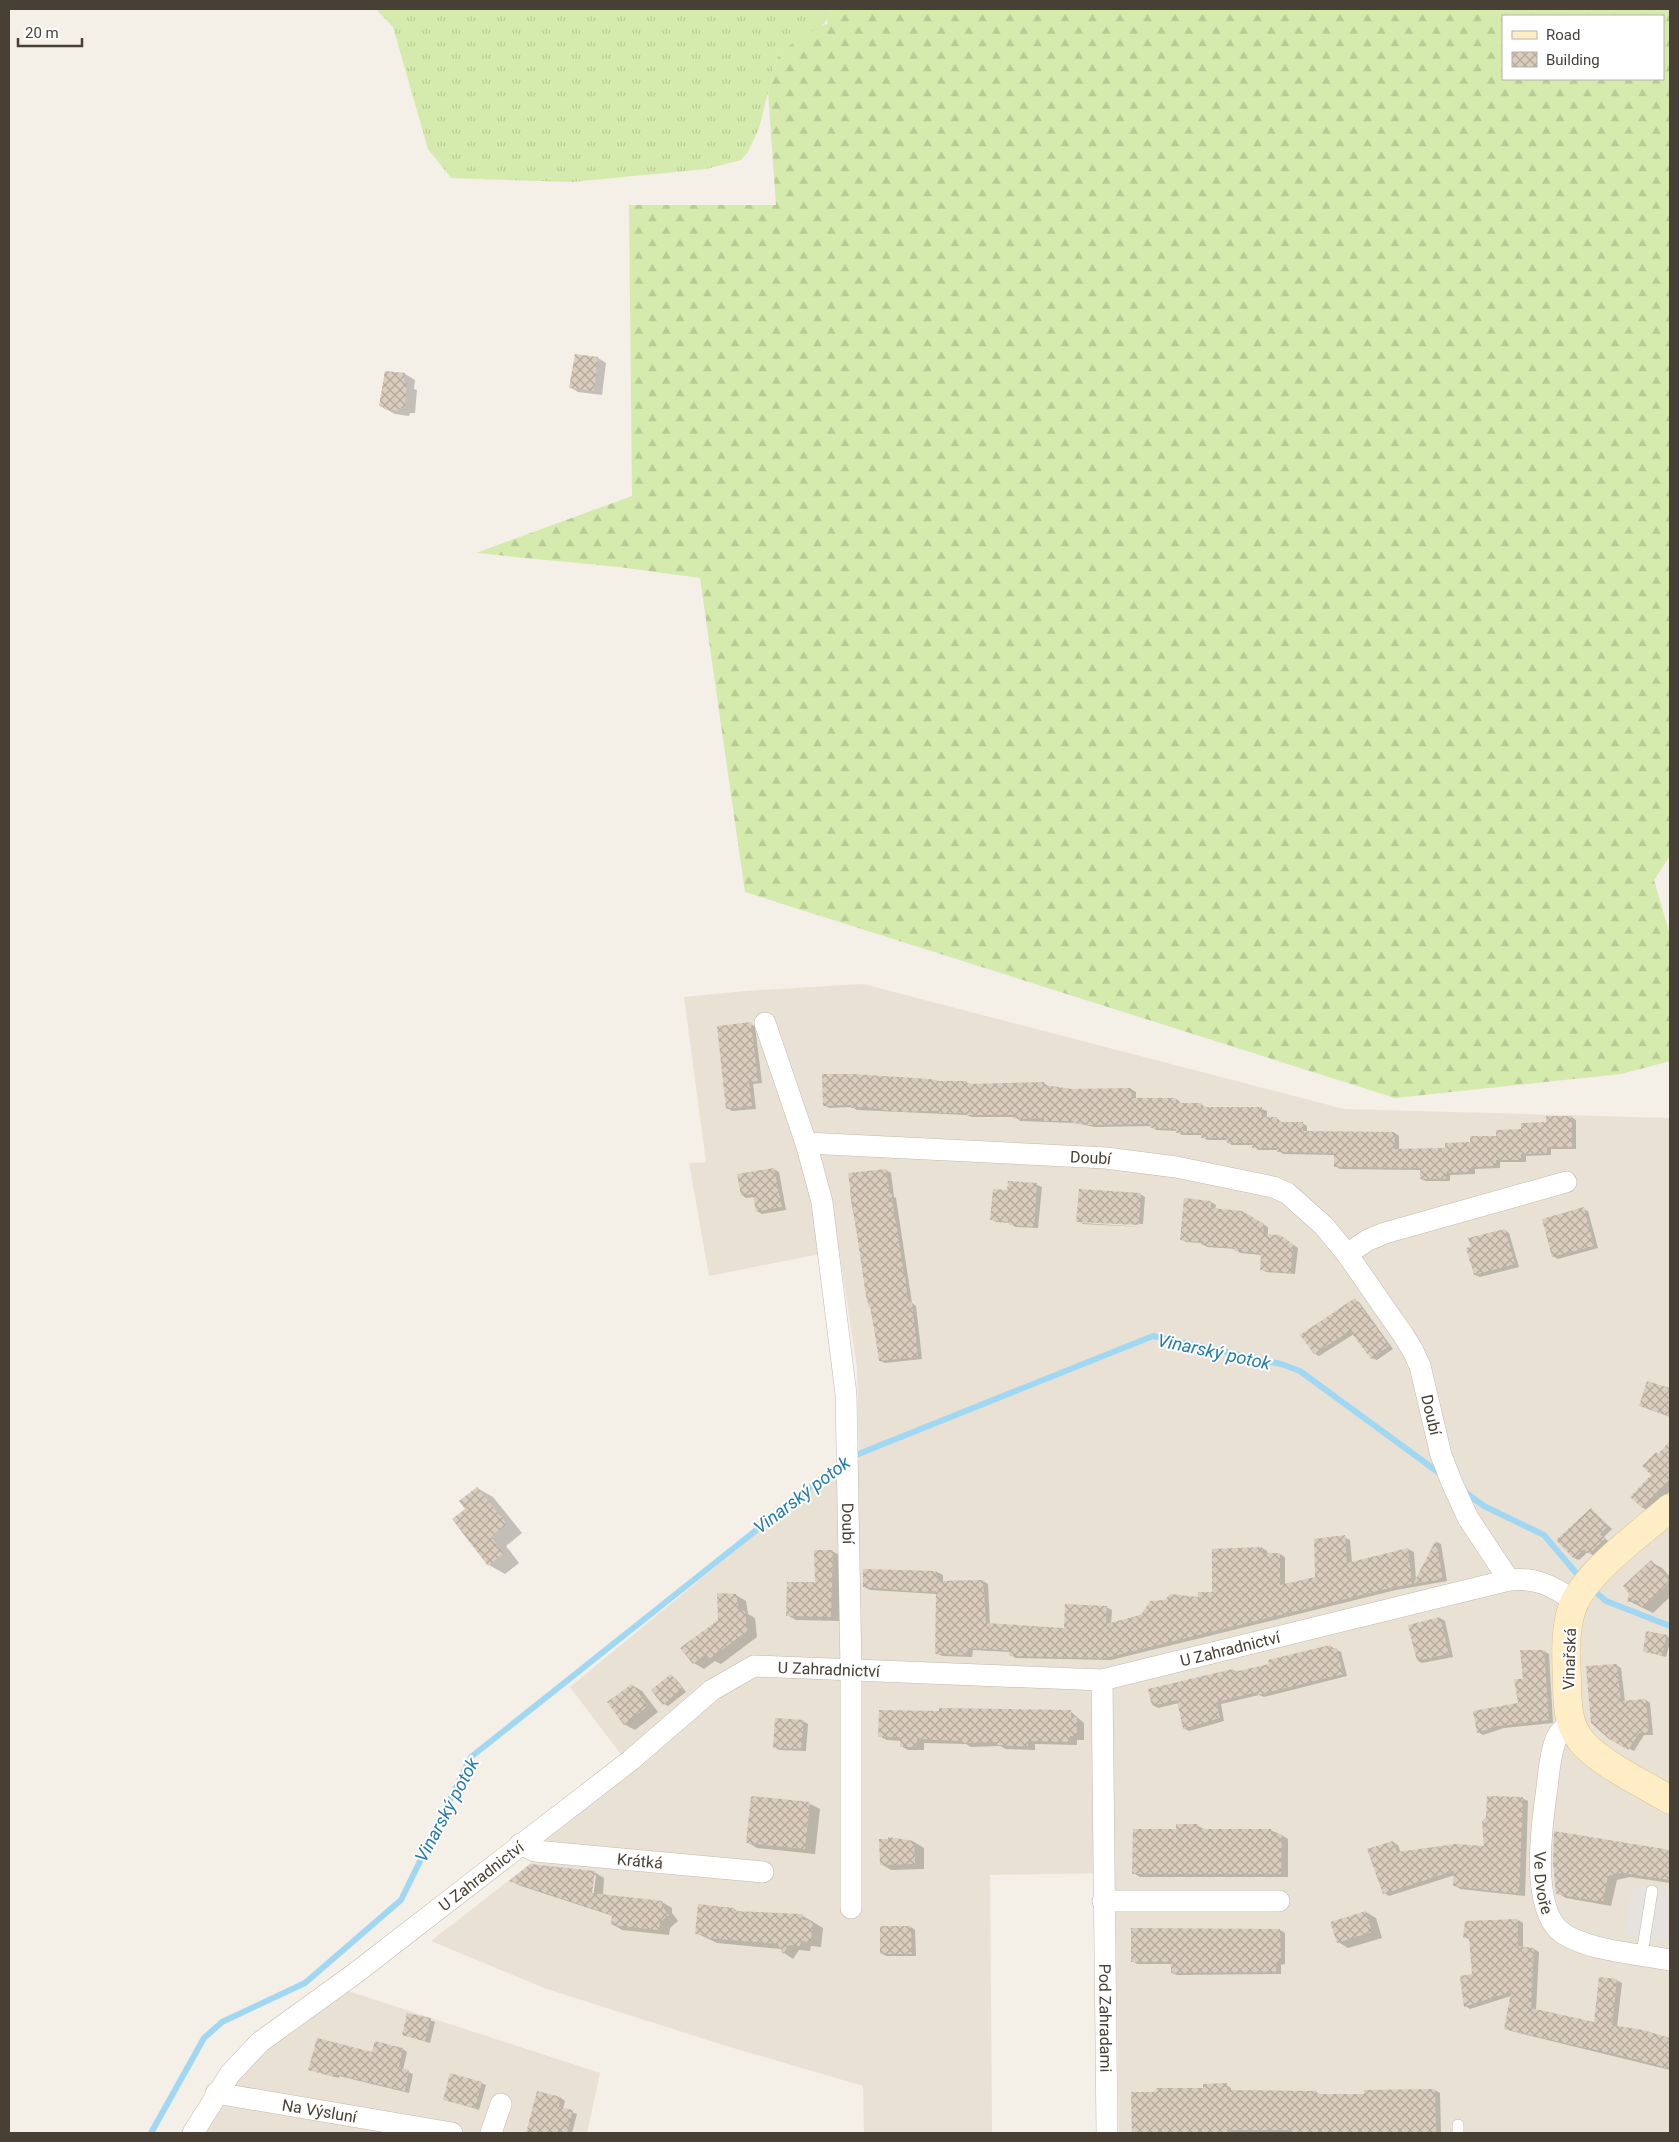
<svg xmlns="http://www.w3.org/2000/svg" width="1679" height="2142" font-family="Roboto,sans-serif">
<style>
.residential{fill:#e9e1d4}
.grass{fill:url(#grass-tufts)}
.forest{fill:url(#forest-firs);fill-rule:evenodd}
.parking{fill:#e5e2df}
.shadow{fill:#0003;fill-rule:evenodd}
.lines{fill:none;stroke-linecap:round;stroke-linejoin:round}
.stream{stroke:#a0d8f4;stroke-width:6}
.building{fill:url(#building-cross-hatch)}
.lane-casing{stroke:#c3b9ac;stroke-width:12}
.street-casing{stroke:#c3b9ac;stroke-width:22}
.secondary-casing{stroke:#d7c094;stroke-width:29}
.lane{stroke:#fff;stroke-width:11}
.street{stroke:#fff;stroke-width:21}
.secondary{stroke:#ffedc6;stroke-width:28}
.labels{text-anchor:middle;stroke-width:4;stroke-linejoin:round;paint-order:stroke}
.street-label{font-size:16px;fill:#483f35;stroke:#fff}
.water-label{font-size:18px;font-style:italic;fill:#267ca9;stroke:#fff}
</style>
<defs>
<pattern id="grass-tufts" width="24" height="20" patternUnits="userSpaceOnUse" patternTransform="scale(1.25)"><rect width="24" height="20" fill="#d4ebad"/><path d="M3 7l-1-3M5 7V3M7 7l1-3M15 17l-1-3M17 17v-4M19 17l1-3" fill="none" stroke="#b8cb95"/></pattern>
<pattern id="forest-firs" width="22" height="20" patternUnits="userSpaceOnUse" patternTransform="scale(1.25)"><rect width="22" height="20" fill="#d4ebad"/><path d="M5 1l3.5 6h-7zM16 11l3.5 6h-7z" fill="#b8cb95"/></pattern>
<pattern id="building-cross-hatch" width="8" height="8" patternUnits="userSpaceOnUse" patternTransform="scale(1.25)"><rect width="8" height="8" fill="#dacdbe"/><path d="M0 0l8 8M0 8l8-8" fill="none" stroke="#b3a89b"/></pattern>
</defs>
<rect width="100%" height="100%" fill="#f4efe7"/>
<g class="residential">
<polygon points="863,984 1344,1109 1670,1118 1670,2133 1119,2133 1115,1873 990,1875 992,2133 864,2133 863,2086 720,2044 544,1988 431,1941 530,1864 540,1843 632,1769 570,1687 829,1473 859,1460 857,1367 839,1250 709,1276 689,1163 706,1162 684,997 745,991"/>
<polygon points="348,1991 600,2073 587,2133 196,2133 216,2093 290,2021"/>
</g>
<polygon class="grass" points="376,9 831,9 826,21 819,28 782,50 776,61 759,128 748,152 741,160 706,169 572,182 451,178 428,149 393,27"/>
<path class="forest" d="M831,9H1670V856L1654,880L1670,935V1061L1621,1074L1395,1098L745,892L700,578L619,567L476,553L632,496L629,205H776L768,92L776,61L782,50L822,25L828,24L827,19ZM1503,16H1663V79H1503Z"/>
<polygon class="parking" points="1633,1885 1670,1891 1670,1914 1666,1942 1624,1934"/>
<g class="shadow">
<polygon points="576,355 598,358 606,363 602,395 578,392 570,387"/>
<polygon points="405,374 415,380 414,389 417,390 415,413 410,413 409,416 395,414 380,406"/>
<polygon points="750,1024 755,1026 762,1083 753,1084 756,1109 732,1111 727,1108"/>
<polygon points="940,1082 966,1082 971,1085 1044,1083 1048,1086 1072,1090 1131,1089 1136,1092 1136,1099 1176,1099 1180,1102 1180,1104 1201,1104 1206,1108 1262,1109 1267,1111 1267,1118 1277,1118 1282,1123 1302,1123 1307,1126 1307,1132 1395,1133 1399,1136 1399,1150 1446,1150 1571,1117 1576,1120 1576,1149 1551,1149 1551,1155 1526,1156 1526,1162 1500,1162 1500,1168 1475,1169 1475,1174 1450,1175 1450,1181 1426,1181 1421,1179 1421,1170 1340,1169 1335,1166 1335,1155 1283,1154 1278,1150 1258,1150 1253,1145 1232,1145 1228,1142 1228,1140 1207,1140 1202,1135 1182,1135 1177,1131 1156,1130 1152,1126 1095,1127 1075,1123 1020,1121 1016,1117 971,1117 967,1115 857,1110 852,1107 829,1108 824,1105"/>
<polygon points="774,1169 779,1172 786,1210 762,1214 757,1211 755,1197 746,1198 742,1195"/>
<polygon points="886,1170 891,1173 894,1197 896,1198 912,1303 916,1306 922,1359 885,1363 880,1361 851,1200 849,1174"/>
<polygon points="1009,1182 1037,1185 1042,1187 1038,1228 1015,1227 1011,1223 996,1222 991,1219 1008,1191"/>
<polygon points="1140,1194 1145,1197 1143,1224 1081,1221 1081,1223 1078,1221"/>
<polygon points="1185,1200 1211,1202 1216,1205 1215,1210 1242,1212 1268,1227 1268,1235 1285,1239 1298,1248 1295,1274 1266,1272 1261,1269 1262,1255 1240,1253 1236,1249 1207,1247 1202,1243 1186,1242 1181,1239"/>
<polygon points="1583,1209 1588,1211 1598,1248 1558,1259 1553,1256"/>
<polygon points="1082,1223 1143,1227 1082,1224"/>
<polygon points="1505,1230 1509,1233 1519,1267 1480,1277 1475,1275"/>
<polygon points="1355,1300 1359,1302 1393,1349 1377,1360 1372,1358 1354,1334 1319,1356 1315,1354"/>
<polygon points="1648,1382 1670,1389 1670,1417 1640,1406"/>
<polygon points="1670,1443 1670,1491 1650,1512 1642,1507 1659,1455"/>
<polygon points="477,1488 493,1497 522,1533 506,1546 519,1563 505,1574 489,1565 467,1509"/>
<polygon points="1591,1509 1612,1529 1604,1537 1609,1542 1594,1556 1588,1552 1579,1560 1574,1558"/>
<polygon points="1344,1537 1350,1540 1352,1563 1408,1549 1414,1552 1416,1580 1437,1542 1441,1544 1447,1581 1396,1590 1111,1660 1015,1658 1009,1652 973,1650 972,1657 942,1656 936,1653 937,1594 870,1590 865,1587 864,1570 937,1572 943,1575 943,1582 983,1581 988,1584 990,1625 1065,1629 1106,1607 1112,1610 1111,1624 1213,1593 1262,1548 1267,1551 1268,1554 1280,1554 1285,1557 1285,1585 1317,1577"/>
<polygon points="832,1551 841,1556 840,1621 796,1620 787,1615 816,1584"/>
<polygon points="1651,1562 1662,1568 1670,1577 1670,1597 1653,1613 1629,1601"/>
<polygon points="736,1595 746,1601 748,1614 755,1618 757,1637 721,1664 715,1661 704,1669 694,1663"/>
<polygon points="1440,1618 1445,1621 1453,1657 1422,1663 1418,1661"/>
<polygon points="1667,1636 1670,1638 1670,1642 1666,1657 1644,1651"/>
<polygon points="1330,1646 1341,1652 1347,1676 1264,1697 1259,1695 1221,1704 1224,1721 1189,1731 1184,1728 1179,1703 1158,1708 1153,1705 1233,1670 1237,1672 1270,1665"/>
<polygon points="1544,1651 1549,1654 1553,1723 1504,1728 1483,1735 1478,1732 1519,1704 1524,1680"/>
<polygon points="1616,1665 1621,1668 1625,1702 1646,1700 1650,1703 1653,1735 1644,1735 1634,1751 1610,1738"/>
<polygon points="671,1676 676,1679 686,1692 668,1706 664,1704"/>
<polygon points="632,1685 642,1691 658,1712 635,1730 624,1724"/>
<polygon points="1070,1711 1084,1723 1084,1740 1077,1740 1077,1745 1035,1744 1035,1750 1006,1749 1000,1746 971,1747 966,1744 924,1743 924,1750 908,1750 901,1746 901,1741 887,1740 879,1736"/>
<polygon points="803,1721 808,1724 806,1751 779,1750 774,1747"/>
<polygon points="1522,1798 1528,1801 1525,1896 1460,1889 1455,1885 1455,1875 1389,1896 1384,1893 1393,1842 1398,1845 1401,1853 1485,1847"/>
<polygon points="810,1804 820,1809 815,1854 757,1848 747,1842"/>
<polygon points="1198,1826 1204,1829 1270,1830 1282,1835 1288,1839 1288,1877 1140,1877 1133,1873 1177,1830"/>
<polygon points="1556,1832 1670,1852 1670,1883 1630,1877 1617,1880 1611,1906 1566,1898 1557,1893"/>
<polygon points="914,1842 924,1848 924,1869 891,1870 881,1864"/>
<path d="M594,1872L604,1878L603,1895L662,1902L672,1908V1913L678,1921L670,1928L669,1935L622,1930L612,1924L613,1916L521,1886L511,1881ZM593,1875H596L593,1899H590Z"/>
<polygon points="734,1909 740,1913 803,1916 823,1928 821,1947 811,1946 810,1951 799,1950 793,1959 784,1953 781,1949 717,1943 696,1933"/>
<polygon points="1366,1912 1376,1918 1382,1938 1348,1948 1338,1942"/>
<polygon points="1518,1920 1523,1923 1523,1948 1534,1949 1539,1952 1536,2011 1595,2024 1616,1980 1622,1983 1617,2027 1643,2031 1670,2040 1670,2070 1511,2031 1505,2028 1511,1996 1470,2009 1465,2006 1474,1975 1471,1940 1464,1937 1466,1922"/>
<polygon points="911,1927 915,1930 916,1956 886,1956 881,1953"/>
<polygon points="1280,1930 1285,1933 1285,1964 1281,1965 1281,1974 1177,1975 1172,1973 1172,1964 1137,1964 1133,1961"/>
<polygon points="430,2020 435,2022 430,2043 403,2035"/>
<polygon points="403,2049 407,2052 403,2070 413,2074 409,2093 339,2076 339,2078 310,2070 373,2054"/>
<polygon points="481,2083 486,2085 479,2110 444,2099"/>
<polygon points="1226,2085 1231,2088 1231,2091 1316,2092 1322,2096 1365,2095 1435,2090 1440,2093 1441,2133 1133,2133 1133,2093 1204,2089"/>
<polygon points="538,2092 561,2098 565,2101 563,2109 577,2114 572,2133 528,2133"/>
</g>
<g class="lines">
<g class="stream">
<polyline points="851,1457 1153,1336 1281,1364 1300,1371 1442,1475"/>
<polyline points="1462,1490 1484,1506 1544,1535 1582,1580"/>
<polyline points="1591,1588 1606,1601 1670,1626"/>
<polyline points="151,2133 204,2038 222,2022 305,1983 401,1900 471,1757 842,1462"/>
</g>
</g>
<g class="building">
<polygon points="575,354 598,357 594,391 569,388"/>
<polygon points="385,371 405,373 404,382 407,383 405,408 400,408 398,411 384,409 383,406 379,406"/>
<polygon points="751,1022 758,1081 749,1082 752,1106 726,1109 717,1026"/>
<polygon points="822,1074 853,1074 929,1079 937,1080 937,1081 967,1081 967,1084 1044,1082 1044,1085 1072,1089 1131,1088 1132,1098 1176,1098 1176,1103 1201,1103 1201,1107 1262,1107 1262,1117 1277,1117 1277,1122 1303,1122 1303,1131 1395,1132 1394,1149 1445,1148 1445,1143 1470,1142 1470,1136 1496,1136 1496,1130 1521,1129 1521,1123 1546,1122 1546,1116 1572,1116 1572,1147 1547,1147 1547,1153 1521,1154 1521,1160 1496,1160 1496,1166 1471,1167 1471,1172 1446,1173 1446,1179 1420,1179 1420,1168 1334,1167 1334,1153 1277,1152 1277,1148 1252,1148 1252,1143 1227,1143 1226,1138 1201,1138 1201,1133 1176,1133 1176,1129 1150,1128 1150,1124 1090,1125 1073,1123 1073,1121 1044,1121 1044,1118 1014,1119 1014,1115 965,1115 965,1113 937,1113 937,1111 897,1112 866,1107 851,1108 851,1105 823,1106"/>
<polygon points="774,1168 782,1207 756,1212 753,1194 741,1196 737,1174"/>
<polygon points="886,1169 890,1194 892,1194 895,1221 896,1221 904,1275 905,1274 908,1302 912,1302 918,1357 879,1361 871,1307 869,1307 866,1296 848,1173"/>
<polygon points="1008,1181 1037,1183 1034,1227 1009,1225 1009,1222 990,1220 993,1189 1007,1190"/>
<polygon points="1079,1189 1141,1193 1139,1225 1076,1222"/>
<polygon points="1184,1198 1211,1201 1211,1208 1242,1211 1264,1224 1263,1234 1280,1235 1293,1244 1291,1273 1260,1270 1261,1253 1234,1251 1235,1248 1201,1245 1201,1242 1180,1240"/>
<polygon points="1584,1207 1594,1246 1552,1257 1542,1219"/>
<polygon points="1505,1229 1515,1264 1474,1275 1466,1248 1471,1247 1468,1238"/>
<polygon points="1355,1298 1389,1346 1371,1359 1350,1331 1314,1354 1300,1335"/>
<polygon points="1647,1381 1670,1388 1670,1416 1639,1406"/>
<polygon points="1670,1441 1670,1480 1642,1508 1630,1497 1651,1475 1642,1466 1656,1452 1658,1454"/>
<polygon points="477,1487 507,1524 491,1537 504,1553 488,1566 452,1519 465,1509 459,1501"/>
<polygon points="1591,1508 1608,1526 1600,1534 1605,1539 1589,1554 1584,1549 1574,1559 1556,1540"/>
<polygon points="1345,1535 1347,1563 1408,1548 1412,1584 1390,1588 1105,1658 1009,1656 1009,1651 1002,1650 968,1648 967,1655 935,1654 936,1591 920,1592 863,1587 863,1569 937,1571 938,1581 983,1580 986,1623 1064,1628 1065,1604 1107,1606 1106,1624 1141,1615 1150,1601 1165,1600 1170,1594 1198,1597 1198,1592 1212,1592 1212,1549 1262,1547 1263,1553 1280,1553 1280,1585 1315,1577 1314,1539"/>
<polygon points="1436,1540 1443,1579 1413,1584"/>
<polygon points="814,1550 833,1550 831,1617 786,1616 787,1582 815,1582"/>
<polygon points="1651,1560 1670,1582 1643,1608 1636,1600 1627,1602 1629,1594 1623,1586"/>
<polygon points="717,1593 736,1594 739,1610 745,1611 747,1631 710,1659 706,1654 693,1664 680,1648 718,1620"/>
<polygon points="1440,1617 1449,1654 1417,1661 1408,1625"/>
<polygon points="1646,1631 1667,1635 1662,1655 1643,1652"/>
<polygon points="1330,1645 1331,1649 1337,1648 1343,1674 1258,1695 1257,1692 1217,1702 1220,1718 1183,1729 1177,1700 1152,1706 1148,1689 1233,1669 1234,1672 1269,1664 1268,1660"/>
<polygon points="1520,1650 1544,1650 1549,1720 1498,1726 1477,1733 1473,1711 1518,1703 1514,1679 1523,1679"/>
<polygon points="1617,1664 1621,1701 1646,1699 1649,1733 1639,1733 1628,1750 1609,1739 1591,1723 1586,1666"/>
<polygon points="671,1674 683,1689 663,1705 651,1690"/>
<polygon points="632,1684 648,1706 624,1725 607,1702"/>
<polygon points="939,1708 1071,1710 1071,1717 1077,1717 1077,1736 1070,1736 1070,1742 1028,1741 1028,1747 997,1745 997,1742 962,1743 962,1741 917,1739 917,1747 900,1747 900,1737 878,1737 879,1710 939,1711"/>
<polygon points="775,1718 804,1720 801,1749 773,1748"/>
<polygon points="751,1796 810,1802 805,1849 746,1843"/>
<polygon points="1487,1796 1523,1797 1519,1894 1453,1886 1454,1871 1383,1894 1367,1849 1393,1841 1397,1852 1456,1844 1484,1846 1482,1822 1486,1817"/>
<polygon points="1176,1824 1198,1824 1198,1829 1271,1829 1271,1834 1282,1834 1281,1874 1132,1874 1133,1829 1176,1829"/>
<polygon points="1554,1831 1670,1850 1670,1880 1621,1873 1608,1876 1603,1902 1556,1894 1553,1863"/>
<polygon points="888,1837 914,1841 915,1864 880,1865 879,1839 888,1839"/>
<polygon points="530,1864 595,1871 592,1893 662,1901 662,1906 669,1915 660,1922 659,1930 611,1925 612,1915 509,1881"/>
<polygon points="698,1904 734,1908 734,1911 803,1914 803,1920 813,1921 811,1942 801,1941 800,1946 789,1945 783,1954 778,1944 705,1938 706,1935 695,1934"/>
<polygon points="1366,1911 1372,1932 1337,1943 1330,1922"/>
<polygon points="1518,1919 1518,1946 1534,1948 1531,2008 1594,2022 1599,1977 1617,1979 1612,2025 1643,2030 1670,2038 1670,2069 1639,2060 1504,2029 1511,1992 1464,2007 1460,1976 1472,1974 1469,1937 1463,1938 1465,1921"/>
<polygon points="880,1926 911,1926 912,1954 880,1954"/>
<polygon points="1131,1928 1280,1929 1281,1962 1276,1962 1276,1972 1171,1973 1171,1962 1131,1962"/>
<polygon points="407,2013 431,2018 425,2041 402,2035"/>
<polygon points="317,2038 372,2052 375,2041 403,2048 399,2067 409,2070 405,2091 335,2074 334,2077 308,2070"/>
<polygon points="450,2073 482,2082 475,2108 443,2100"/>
<polygon points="1227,2083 1227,2090 1317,2091 1317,2094 1364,2094 1364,2090 1435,2089 1436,2132 1292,2133 1292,2130 1227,2130 1227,2133 1132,2133 1131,2092 1156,2092 1156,2088 1203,2088 1203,2084"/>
<polygon points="537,2091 561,2097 559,2107 573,2110 567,2133 526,2133"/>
</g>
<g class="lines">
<g class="lane-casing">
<g id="lane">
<polyline points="1642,1954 1652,1891"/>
<polyline points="1458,2125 1458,2133"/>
</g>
</g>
<g class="street-casing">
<g id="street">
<path id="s1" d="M765,1023L806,1143L822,1202L846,1394L851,1669V1908"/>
<path id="s2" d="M806,1143L1106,1158L1176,1167L1273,1187L1287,1193L1324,1226L1347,1254L1404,1336L1413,1351L1420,1366L1441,1455L1452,1483L1468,1518L1509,1580"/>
<polyline points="1347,1254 1368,1240 1385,1233 1566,1182"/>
<path id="s3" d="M1102,1680L1107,2133"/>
<path id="s4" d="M1571,1722C1565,1727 1559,1732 1556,1739C1550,1754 1549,1771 1547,1788C1542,1823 1530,1905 1560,1931C1582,1950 1641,1954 1670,1960"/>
<path id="s5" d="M520,1844L535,1851L763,1872"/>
<polyline points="1103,1901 1279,1901"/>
<path id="s6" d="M216,2093L452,2133"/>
<path id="s7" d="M193,2133L230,2074L260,2042L353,1975L631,1760L712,1690L754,1666L1102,1680L1509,1580C1537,1577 1552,1586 1575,1601"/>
<polyline points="491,2133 501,2104"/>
</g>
</g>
<g class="secondary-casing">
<path id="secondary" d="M1670,1508C1642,1532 1592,1568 1575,1601C1564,1624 1566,1655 1567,1680C1567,1701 1567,1724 1582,1742C1601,1764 1644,1784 1670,1800"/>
</g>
<use href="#lane" class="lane"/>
<use href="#street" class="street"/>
<use href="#secondary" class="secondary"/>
</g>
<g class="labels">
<g class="street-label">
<text dy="6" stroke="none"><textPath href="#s2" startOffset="285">Doubí</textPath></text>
<text dy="6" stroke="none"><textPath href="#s2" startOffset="755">Doubí</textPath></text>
<text dy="6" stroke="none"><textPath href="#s1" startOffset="511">Doubí</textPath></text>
<text dy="6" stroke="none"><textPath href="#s7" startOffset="1215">U Zahradnictví</textPath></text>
<text transform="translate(1569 1659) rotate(-88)" y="6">Vinařská</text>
<text dy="6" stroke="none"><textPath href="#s7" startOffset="810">U Zahradnictví</textPath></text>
<text dy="6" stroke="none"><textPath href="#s5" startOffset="122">Krátká</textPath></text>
<text dy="6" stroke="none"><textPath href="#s7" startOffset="390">U Zahradnictví</textPath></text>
<text dy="6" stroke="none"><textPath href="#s4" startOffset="168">Ve Dvoře</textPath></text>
<text dy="6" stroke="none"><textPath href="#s3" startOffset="338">Pod Zahradami</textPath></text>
<text dy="6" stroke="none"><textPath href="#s6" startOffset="105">Na Výsluní</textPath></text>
</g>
<g class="water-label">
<text transform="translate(1214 1352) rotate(12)" y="6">Vinarský potok</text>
<text transform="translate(802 1495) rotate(-37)" y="6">Vinarský potok</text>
<text transform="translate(447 1810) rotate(-62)" y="6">Vinarský potok</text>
</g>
</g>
<rect width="1679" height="2142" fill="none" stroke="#483f35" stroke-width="20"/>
<rect x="1502" y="15" width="162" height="65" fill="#ffffff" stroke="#b6b2ae"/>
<rect x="1512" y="31" width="25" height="8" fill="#ffedc6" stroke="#b6b2ae"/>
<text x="1546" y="40" font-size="15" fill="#483f35">Road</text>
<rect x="1512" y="52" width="25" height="15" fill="url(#building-cross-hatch)" stroke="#b6b2ae"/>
<text x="1546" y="65" font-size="15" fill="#483f35">Building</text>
<path d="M18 38v8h64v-8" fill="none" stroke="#483f35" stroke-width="2.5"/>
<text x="25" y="38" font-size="15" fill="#483f35" stroke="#ffffff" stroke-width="4" paint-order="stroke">20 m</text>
</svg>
